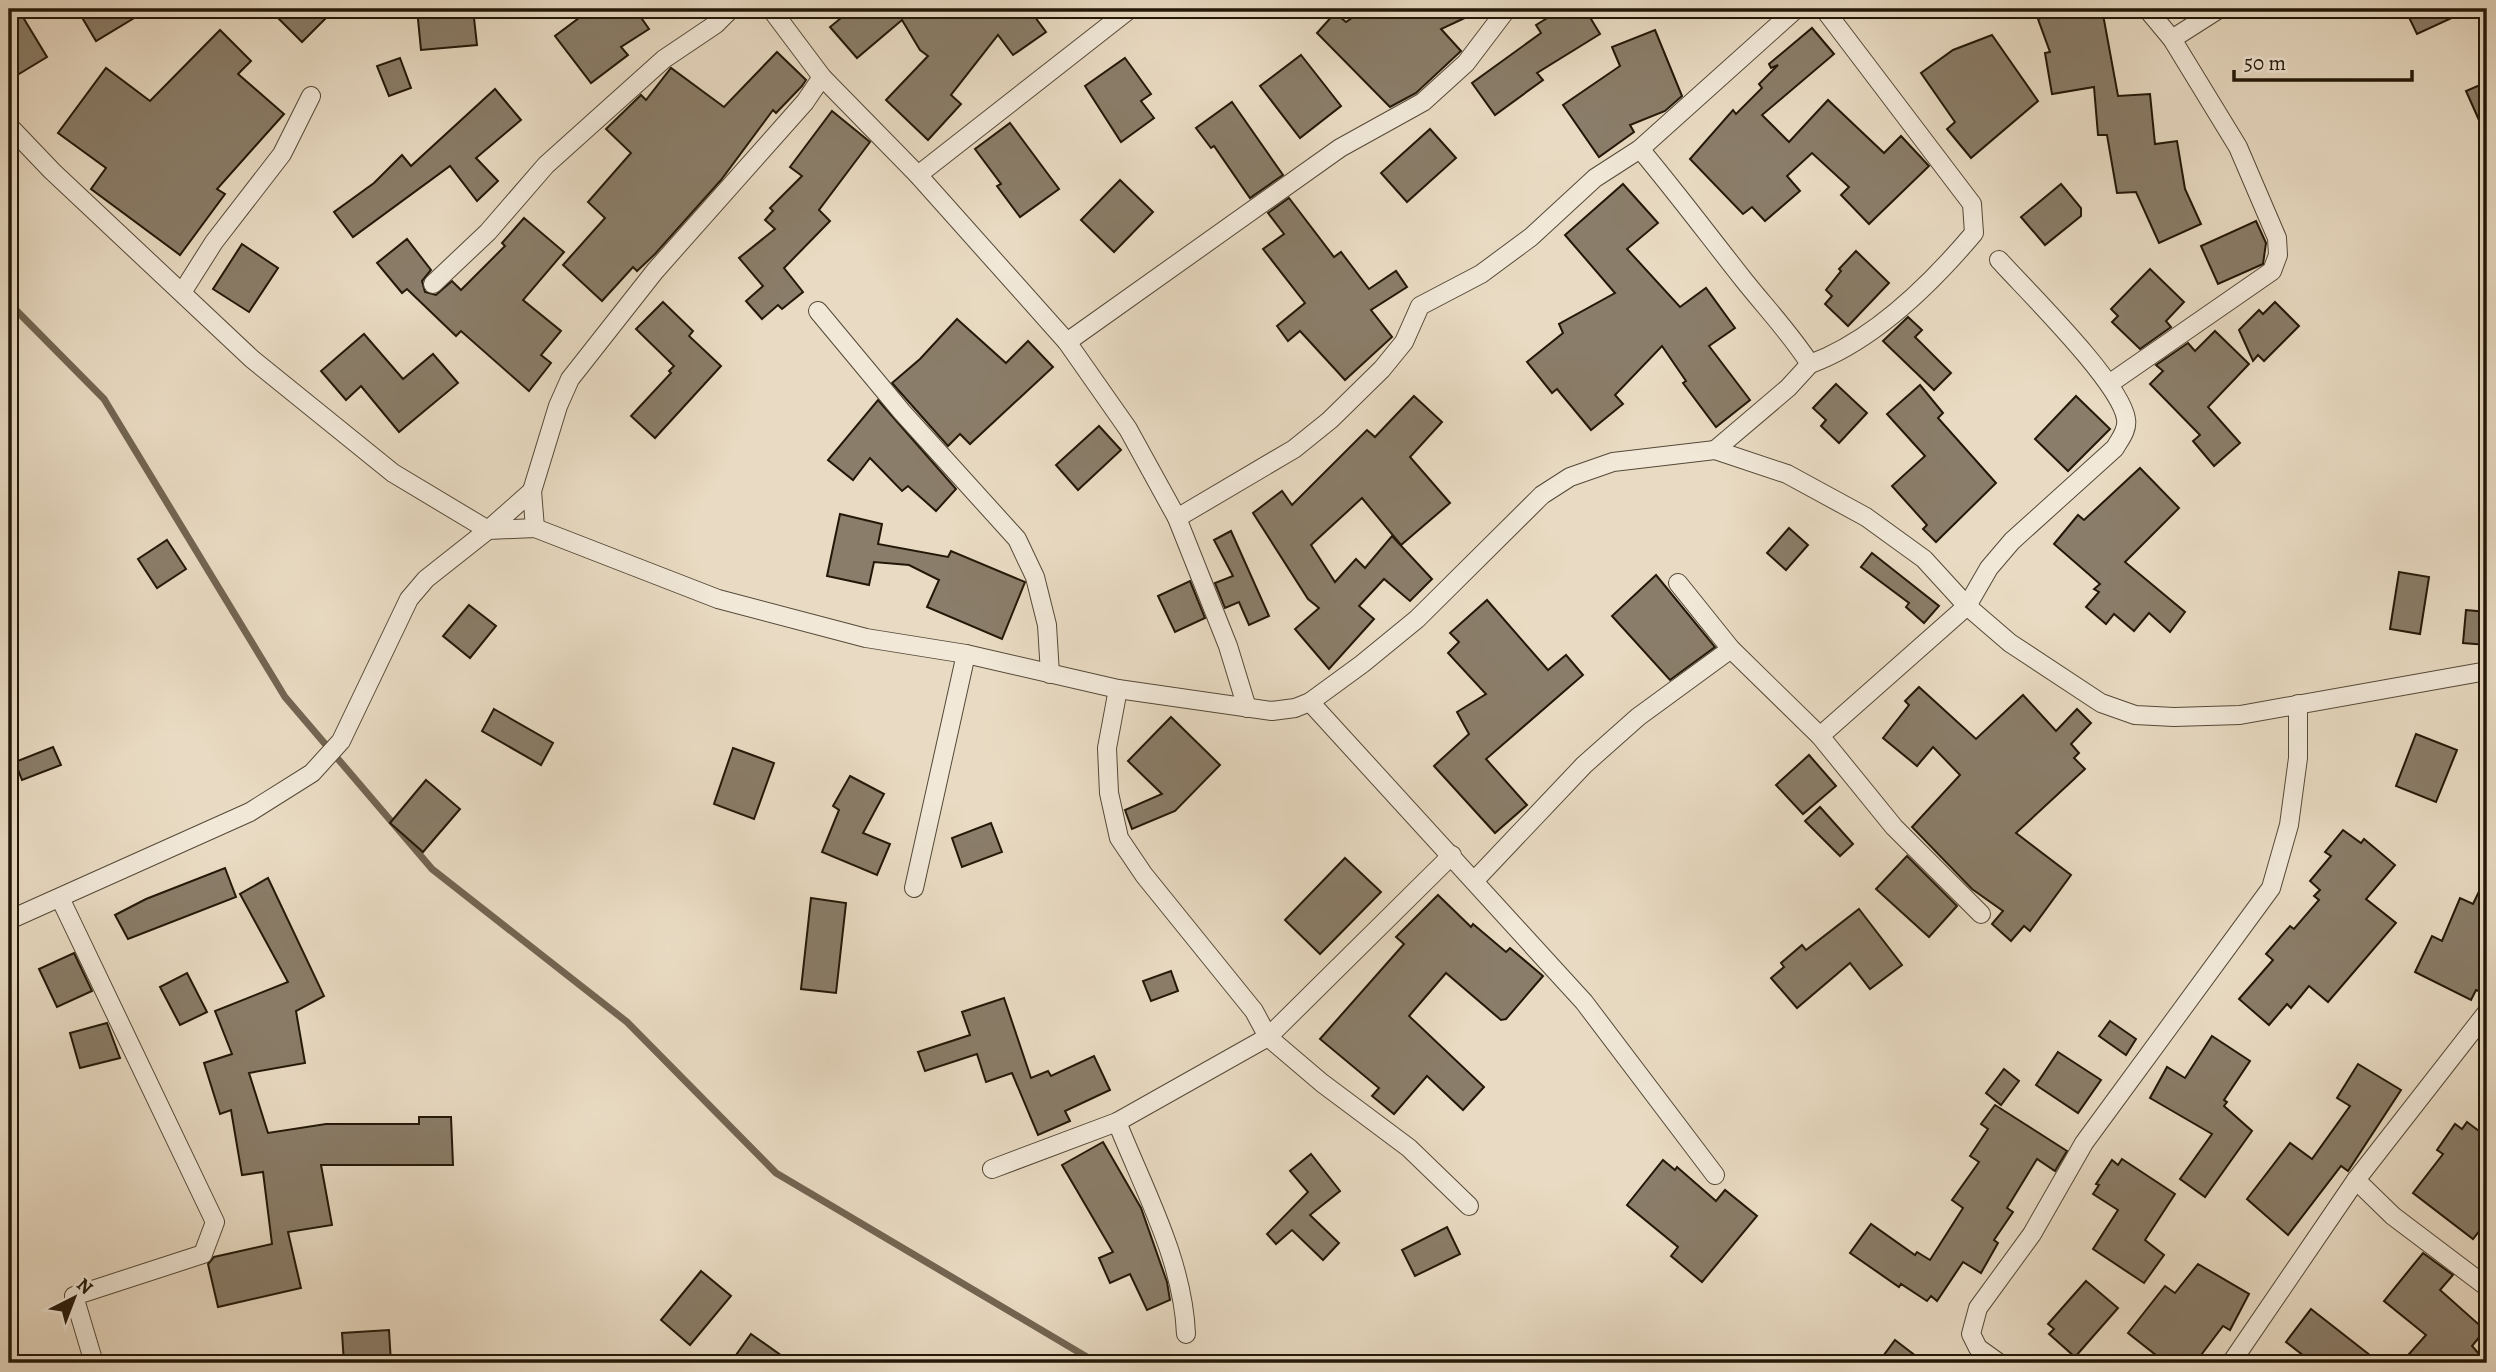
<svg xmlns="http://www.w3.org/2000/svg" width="2496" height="1372" font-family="Alegreya,serif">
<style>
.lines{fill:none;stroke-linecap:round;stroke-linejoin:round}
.stream{stroke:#726552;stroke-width:7}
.building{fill:#8a7d69;stroke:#231808;stroke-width:2}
.minor-casing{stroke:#544937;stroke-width:20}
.minor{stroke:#f1e8d8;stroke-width:18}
</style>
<rect width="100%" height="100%" fill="#e9dbc3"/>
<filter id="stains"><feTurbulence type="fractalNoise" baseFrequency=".00286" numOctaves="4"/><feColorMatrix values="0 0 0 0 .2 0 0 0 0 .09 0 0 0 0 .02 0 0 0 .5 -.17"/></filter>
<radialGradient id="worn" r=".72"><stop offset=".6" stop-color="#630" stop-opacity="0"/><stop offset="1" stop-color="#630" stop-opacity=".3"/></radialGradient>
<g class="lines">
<polyline class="stream" points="9,303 104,399 285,697 432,869 627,1022 776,1173 1097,1363"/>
</g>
<g class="building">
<polygon points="9,9 18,9 47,57 9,80"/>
<polygon points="77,9 149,9 96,41"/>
<polygon points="269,9 335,9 302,42"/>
<polygon points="417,9 473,9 477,45 421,50"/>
<polygon points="591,9 635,9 649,29 621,47 628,55 591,83 555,36"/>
<polygon points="852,9 1029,9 1046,32 1013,55 998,35 951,95 961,104 928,140 886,100 928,56 920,50 902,20 857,58 830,27"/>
<polygon points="1365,9 1484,9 1441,29 1461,51 1416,93 1390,107 1317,33 1335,13 1346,22"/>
<polygon points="1562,9 1585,9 1600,34 1537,73 1543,80 1495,115 1472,83 1541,33 1536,25"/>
<polygon points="2065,9 2102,9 2118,96 2150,94 2155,144 2177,141 2185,189 2201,224 2159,243 2136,192 2117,193 2107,135 2098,135 2094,87 2052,94 2045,53 2050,52 2038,19"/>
<polygon points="2405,9 2471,9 2417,34"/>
<polygon points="1812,28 1834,54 1762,115 1789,142 1828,100 1884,153 1901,136 1929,166 1869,224 1841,195 1849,187 1812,153 1787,176 1800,191 1765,221 1752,207 1743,214 1690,159 1733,110 1736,114 1762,88 1759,84 1778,65 1771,68 1769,64"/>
<polygon points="220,30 251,61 238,74 284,114 217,189 225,194 180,255 91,189 106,168 58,133 106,68 150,101"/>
<polygon points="1655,30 1682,96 1665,111 1630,125 1634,132 1599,157 1563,105 1620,66 1612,47"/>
<polygon points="1992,35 2038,101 1971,158 1947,129 1955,122 1921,73 1953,50"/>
<polygon points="777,52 806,80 802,86 776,113 773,110 721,180 655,254 637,271 633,267 602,301 563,265 605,218 588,202 631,153 606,129 641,95 646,100 671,68 724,107"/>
<polygon points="1301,55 1341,106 1300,138 1260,86"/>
<polygon points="400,58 411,88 389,96 377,66"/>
<polygon points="1125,58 1151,94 1141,101 1154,118 1121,142 1085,86"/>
<polygon points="2487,82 2487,138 2466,91"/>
<polygon points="495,89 521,120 476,158 498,181 477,201 450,166 353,237 334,212 374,183 402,155 411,166"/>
<polygon points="1232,102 1283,175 1250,198 1214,146 1211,148 1196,128"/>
<polygon points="832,111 870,142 819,210 830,221 784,268 803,292 782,309 778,305 762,319 746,301 763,286 739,258 775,229 765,220 773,211 770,208 802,176 790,167"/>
<polygon points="1010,123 1059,189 1020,217 997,186 1001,184 975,149"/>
<polygon points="1430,129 1456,158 1407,202 1381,173"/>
<polygon points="1120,180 1153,212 1114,252 1081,220"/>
<polygon points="1623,184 1658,223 1627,249 1680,307 1706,288 1735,328 1709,346 1750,400 1716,427 1683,383 1686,381 1662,346 1615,395 1623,404 1591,430 1557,389 1552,393 1527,362 1563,333 1559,324 1615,293 1565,235"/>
<polygon points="2061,184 2081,208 2081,216 2045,245 2021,217"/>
<polygon points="1289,198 1334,257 1341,252 1369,289 1396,271 1407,287 1371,310 1392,337 1345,380 1300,331 1288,341 1277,326 1305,303 1263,249 1284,234 1268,213"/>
<polygon points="524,218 564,252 523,300 561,331 541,355 551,363 529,391 461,331 456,336 407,289 402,293 377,263 407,239 431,270 422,281 425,292 436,295 452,281 461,290 505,246 502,243"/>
<polygon points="2256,221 2266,243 2263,264 2218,284 2201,246"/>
<polygon points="242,244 278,268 249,312 213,289"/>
<polygon points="1856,251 1889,283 1848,326 1825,304 1832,296 1826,290 1841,271 1839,269"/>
<polygon points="2150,269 2184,302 2166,321 2171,327 2140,349 2112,322 2118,316 2111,309"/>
<polygon points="663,302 693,331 689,336 721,366 655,438 631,416 671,373 669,371 674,366 636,329"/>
<polygon points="2275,302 2299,326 2264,361 2258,355 2253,361 2239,330 2259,310 2263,314"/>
<polygon points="1908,317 1922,330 1915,337 1951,373 1934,390 1883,341"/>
<polygon points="957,319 1006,363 1028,341 1053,367 970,444 960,434 948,446 892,383 920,359"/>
<polygon points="2215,331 2249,364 2208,407 2240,443 2214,466 2193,441 2200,435 2150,384 2163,371 2156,365 2188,343 2195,351"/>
<polygon points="364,334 403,379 433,354 458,383 399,432 361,386 346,400 321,371"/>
<polygon points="1836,384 1867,413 1839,443 1821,426 1826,420 1813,408"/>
<polygon points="1920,385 1943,413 1938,418 1996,483 1936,542 1923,529 1927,525 1892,486 1925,456 1887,414"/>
<polygon points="1414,396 1442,422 1410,457 1450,503 1401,545 1362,498 1311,545 1335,582 1356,559 1365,568 1392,536 1432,579 1410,601 1384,579 1359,606 1374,619 1329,669 1295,629 1319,608 1308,599 1253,513 1282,491 1292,505 1367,430 1375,437"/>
<polygon points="2076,396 2110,429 2068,471 2035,439"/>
<polygon points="878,400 956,489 936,511 908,486 902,491 870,458 853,480 828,460"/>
<polygon points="1099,426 1121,450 1078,490 1056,465"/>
<polygon points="2140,468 2179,508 2125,562 2185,612 2170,632 2149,613 2134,631 2114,614 2106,624 2086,607 2099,592 2094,589 2100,584 2054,544 2078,515 2084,520"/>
<polygon points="840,514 882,524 878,544 948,557 951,551 1025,582 1002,639 927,607 939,580 909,565 874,562 869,585 827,576"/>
<polygon points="1789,528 1808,545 1786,570 1767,553"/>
<polygon points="1231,531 1269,616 1249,625 1239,602 1225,608 1215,583 1233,576 1214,540"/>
<polygon points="167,540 186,569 157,588 138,559"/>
<polygon points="1872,553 1939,606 1924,623 1906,607 1909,603 1861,567"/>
<polygon points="2399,572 2429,577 2420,634 2390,629"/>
<polygon points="1656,575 1715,647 1670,680 1612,616"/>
<polygon points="1190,581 1205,618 1175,632 1158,596"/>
<polygon points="1487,600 1548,670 1566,655 1583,675 1486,759 1527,805 1495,833 1434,766 1469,734 1457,712 1486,694 1448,653 1459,642 1450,633"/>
<polygon points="469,605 496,626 470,658 443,636"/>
<polygon points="2466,610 2487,612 2487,645 2463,643"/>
<polygon points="1919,687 1976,739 2023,695 2056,731 2077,709 2091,723 2071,744 2079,753 2074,758 2085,769 2016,833 2071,875 2030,931 2024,926 2011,941 1992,924 2003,911 1972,889 1912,827 1960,775 1933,747 1917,766 1883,738 1909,705 1905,701"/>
<polygon points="494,709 553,743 541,765 482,731"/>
<polygon points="1171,717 1220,765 1175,811 1132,829 1125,810 1162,794 1128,761"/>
<polygon points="2416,734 2457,750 2436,802 2396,786"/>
<polygon points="53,747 61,765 22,780 15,762"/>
<polygon points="733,748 774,763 754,819 714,804"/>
<polygon points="1809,755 1836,786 1803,814 1776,785"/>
<polygon points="850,776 884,794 863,833 890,844 877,875 822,852 839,810 833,806"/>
<polygon points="426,780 460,809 423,852 390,823"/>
<polygon points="1820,807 1853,844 1840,856 1805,821"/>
<polygon points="991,823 1002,852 962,867 952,838"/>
<polygon points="2343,830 2361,843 2364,839 2395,865 2366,899 2396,923 2328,1002 2309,986 2291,1008 2287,1004 2269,1025 2239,999 2273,960 2266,954 2290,926 2294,929 2319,900 2314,896 2320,890 2310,881 2331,856 2325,852"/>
<polygon points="1907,856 1957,906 1929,937 1876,889"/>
<polygon points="1345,858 1381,892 1320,954 1285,920"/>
<polygon points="225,868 236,897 128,939 115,915 146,899"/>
<polygon points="2487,875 2487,977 2481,992 2476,990 2471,1000 2415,972 2432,936 2442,941 2460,898 2473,904"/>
<polygon points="268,878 324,996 296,1011 305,1063 249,1073 268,1133 326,1124 419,1124 419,1117 451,1117 453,1165 321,1165 332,1225 288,1232 301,1288 218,1307 208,1264 214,1257 272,1244 263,1172 242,1175 231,1110 220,1114 204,1063 232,1054 215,1011 288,982 240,894"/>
<polygon points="1438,895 1471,927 1473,924 1506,952 1510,948 1543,976 1506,1019 1501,1020 1446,973 1409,1016 1484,1087 1463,1110 1427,1076 1394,1114 1372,1096 1379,1088 1320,1039 1404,944 1396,937"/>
<polygon points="811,898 846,903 836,993 801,989"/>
<polygon points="1859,909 1902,965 1870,989 1850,963 1797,1008 1771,978 1784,967 1781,963 1802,945 1806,950"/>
<polygon points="74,953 92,991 57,1007 39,969"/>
<polygon points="1171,971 1178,991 1151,1001 1143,981"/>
<polygon points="187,973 207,1012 180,1025 160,987"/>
<polygon points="1004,998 1031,1078 1048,1071 1051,1076 1094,1056 1110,1090 1065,1111 1070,1121 1038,1135 1012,1073 986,1082 977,1054 925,1071 918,1052 970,1035 962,1012"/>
<polygon points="2110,1021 2136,1039 2126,1055 2099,1036"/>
<polygon points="107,1023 120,1058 80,1068 70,1033"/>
<polygon points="2212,1036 2250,1061 2224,1100 2227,1102 2224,1106 2252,1131 2205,1197 2180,1179 2212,1134 2150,1098 2167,1067 2185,1078"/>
<polygon points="2058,1052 2101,1080 2078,1113 2036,1085"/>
<polygon points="2358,1064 2401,1090 2348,1171 2341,1166 2288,1235 2247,1199 2290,1143 2312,1159 2350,1106 2337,1098"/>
<polygon points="2004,1069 2019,1081 2001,1105 1986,1093"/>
<polygon points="1995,1105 2067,1151 2055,1171 2037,1159 2007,1208 2013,1212 1994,1240 1998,1243 1981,1273 1963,1262 1937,1301 1931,1296 1927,1301 1901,1284 1899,1287 1850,1253 1871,1224 1915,1255 1917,1252 1930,1260 1963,1208 1952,1200 1979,1162 1970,1156 1988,1129 1981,1124"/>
<polygon points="2467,1122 2487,1137 2487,1221 2473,1239 2413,1193 2443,1154 2437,1150 2455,1124 2462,1129"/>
<polygon points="1103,1142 1141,1208 1167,1282 1170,1300 1147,1310 1130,1274 1110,1283 1099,1258 1113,1252 1062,1165"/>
<polygon points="1311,1154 1340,1191 1310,1215 1339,1243 1323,1260 1292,1230 1276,1244 1267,1234 1308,1192 1290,1171"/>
<polygon points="2122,1159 2175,1194 2145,1240 2164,1255 2144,1283 2093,1249 2118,1210 2093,1194 2099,1185 2096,1184 2112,1160 2118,1165"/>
<polygon points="1663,1160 1675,1170 1677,1167 1716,1201 1725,1190 1757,1216 1702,1282 1671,1256 1678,1247 1627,1205"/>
<polygon points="1447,1227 1460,1254 1415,1276 1402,1250"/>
<polygon points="2423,1253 2453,1275 2440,1290 2485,1330 2472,1346 2487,1363 2401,1363 2426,1335 2384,1301"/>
<polygon points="2198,1264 2249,1294 2230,1330 2223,1326 2195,1363 2166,1363 2128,1333 2165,1286 2175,1293"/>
<polygon points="701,1271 731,1296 690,1345 661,1320"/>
<polygon points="2086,1281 2118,1308 2075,1357 2049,1334 2054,1329 2048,1324"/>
<polygon points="2311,1309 2380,1363 2313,1363 2286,1342"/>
<polygon points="389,1330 391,1363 344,1363 342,1333"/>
<polygon points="751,1334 792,1363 747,1363 736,1355"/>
<polygon points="1895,1340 1925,1363 1878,1363"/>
</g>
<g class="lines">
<g class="minor-casing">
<g id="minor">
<polyline points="771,9 822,77 918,175 1067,342 1128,429 1177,518 1228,646 1247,708"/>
<polyline points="2172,39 2219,9"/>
<polyline points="9,126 52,171 252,359 393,473 488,530 532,491"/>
<path d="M1640,149C1676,192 1709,236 1743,279C1766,308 1790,333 1810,364L1788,388L1715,450"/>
<polyline points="918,175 1130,9"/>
<polyline points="433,284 488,232 546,165 664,59 716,24 731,9"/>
<polyline points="183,291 214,242 282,154 311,96"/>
<polyline points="818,311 902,412 1017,539 1035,577 1047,625 1050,674"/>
<polyline points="1067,342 1340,148 1423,102 1466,63 1507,9"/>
<path d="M1810,364C1873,341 1931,284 1974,233L1972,204L1824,9"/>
<polyline points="2109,384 2272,271 2278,255 2277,238 2238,147 2172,39 2147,9"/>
<polyline points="1177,518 1294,449 1330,420 1382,369 1404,342 1420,306 1481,274 1531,237 1595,178 1640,149 1796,9"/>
<polyline points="535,528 532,491 558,406 570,379 655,271 805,102 822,77"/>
<polyline points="1678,583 1731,649 1820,736 1894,827 1981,914"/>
<polyline points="1118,689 1107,748 1109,793 1119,838 1144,875 1254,1011 1268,1037 1322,1083 1409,1148 1469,1206"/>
<polyline points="1310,702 1584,1002 1715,1175"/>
<path d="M1820,736L1967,606L1989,568L2012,541L2115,448C2120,439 2128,430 2126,419C2121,383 2027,291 1999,260"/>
<polyline points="1475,880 1584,765 1638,717 1731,649"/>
<polyline points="914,888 966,654"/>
<polyline points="60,898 215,1222 203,1254 74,1296 94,1363"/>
<polyline points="9,920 250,812 312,773 341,741 409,599 426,579 488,530 535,528 718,599 866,638 966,654 1118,689 1272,711 1295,708 1310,702 1362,664 1417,619 1542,495 1570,477 1613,462 1715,450 1787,474 1866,517 1924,559 1967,606 2010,643 2101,703 2135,715 2174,717 2240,715 2487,671"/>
<path d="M1117,1122C1144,1190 1183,1260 1186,1334"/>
<polyline points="992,1169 1117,1122 1268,1037 1452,855"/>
<polyline points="2356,1180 2393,1216 2487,1287"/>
<polyline points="1999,1363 1978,1348 1971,1334 1978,1308 2032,1234 2084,1143 2271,888 2289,825 2298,758 2298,704"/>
<polyline points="2231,1363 2356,1180 2487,1012"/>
</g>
</g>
<use href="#minor" class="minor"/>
</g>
<rect width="2496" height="1372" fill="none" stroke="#e9dbc3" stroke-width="35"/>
<rect x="10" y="10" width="2475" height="1351" fill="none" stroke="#231808" stroke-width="3.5"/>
<rect x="18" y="18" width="2461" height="1337" fill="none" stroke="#231808" stroke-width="2"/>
<g transform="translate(74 1298) rotate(42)" stroke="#f1e8d8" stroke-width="5" paint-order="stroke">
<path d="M0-5L12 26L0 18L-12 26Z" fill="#231808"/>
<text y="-10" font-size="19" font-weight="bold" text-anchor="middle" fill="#231808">N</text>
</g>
<path d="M2234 70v10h178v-10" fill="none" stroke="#231808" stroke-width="3.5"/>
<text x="2244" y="70" font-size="21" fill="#231808" stroke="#f1e8d8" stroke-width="5" paint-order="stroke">50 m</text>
<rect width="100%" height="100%" filter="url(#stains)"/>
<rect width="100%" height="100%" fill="url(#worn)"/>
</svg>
